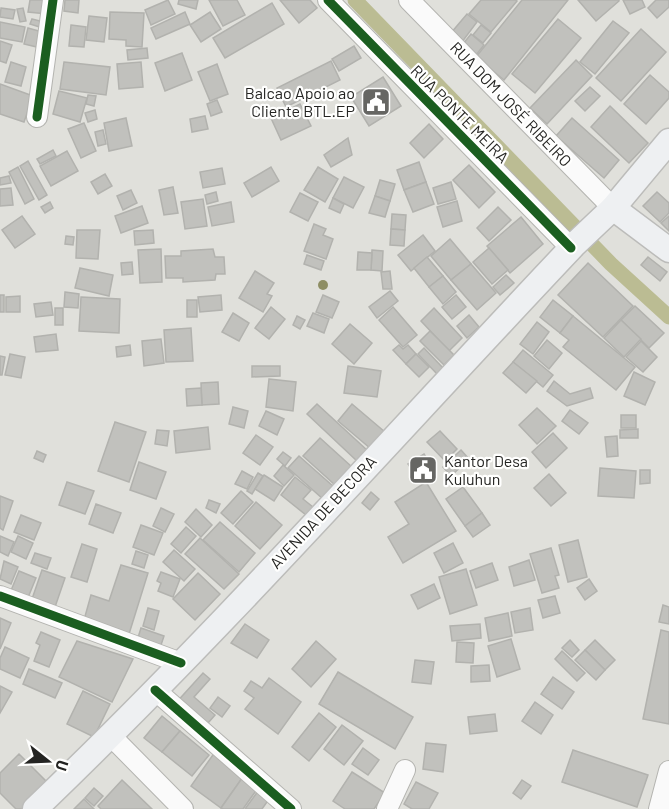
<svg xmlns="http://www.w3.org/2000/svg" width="669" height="809" font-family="Barlow,sans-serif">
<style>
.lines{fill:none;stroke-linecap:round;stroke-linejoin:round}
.canal{stroke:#bbbc93;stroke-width:15}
.building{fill:#c1c1bd;stroke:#b2b2ae;stroke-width:1.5}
.minor-casing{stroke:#b4b4b0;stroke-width:22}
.major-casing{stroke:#bcbcba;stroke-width:27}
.minor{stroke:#fafafa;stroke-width:20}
.major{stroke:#eef0f2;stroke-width:24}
.cycleway-casing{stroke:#fffffe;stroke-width:13}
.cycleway{stroke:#1b5e20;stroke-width:9}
.tree{fill:#8e8e64}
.labels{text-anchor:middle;stroke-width:4.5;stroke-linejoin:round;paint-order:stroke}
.poi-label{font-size:16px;fill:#242422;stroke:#fffffe;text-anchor:end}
.street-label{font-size:16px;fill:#242422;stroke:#fffffe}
</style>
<rect width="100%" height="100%" fill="#e0e0db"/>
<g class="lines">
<polyline class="canal" points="355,0 611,264 669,317"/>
</g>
<g class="building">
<polygon points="30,0 49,0 47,14 28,12"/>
<polygon points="65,0 79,0 78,13 64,11"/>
<polygon points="168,0 175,14 151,25 145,10"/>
<polygon points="179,0 198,0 196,9 178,4"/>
<polygon points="209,0 237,0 245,15 223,26"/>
<polygon points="280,0 310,0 317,8 299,23"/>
<polygon points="481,0 516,0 517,1 491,32 469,14"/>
<polygon points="522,0 568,0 504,80 476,57"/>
<polygon points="578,0 619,0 619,1 596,21"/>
<polygon points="623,0 642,0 645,7 630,14"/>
<polygon points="656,0 669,0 669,7 657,18 648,8"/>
<polygon points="272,3 284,24 225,58 213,38"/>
<polygon points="1,8 15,10 13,19 0,17"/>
<polygon points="23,8 26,21 20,22 17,9"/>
<polygon points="110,12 144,13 142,47 126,46 126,40 109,39"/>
<polygon points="185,12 190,24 156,39 151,28"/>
<polygon points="210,12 221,29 201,42 190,25"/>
<polygon points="467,14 477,22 462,42 451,33"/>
<polygon points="89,16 107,18 104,42 86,40"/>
<polygon points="32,19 48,23 46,29 30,24"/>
<polygon points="558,19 581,38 535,93 512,74"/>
<polygon points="613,21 629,33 595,74 580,62"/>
<polygon points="0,22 25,27 22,42 0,38"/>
<polygon points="71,25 86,27 84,47 69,46"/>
<polygon points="481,25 491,33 483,43 473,35"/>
<polygon points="28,28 46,33 41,48 24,44"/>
<polygon points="641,29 666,52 621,101 596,78"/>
<polygon points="471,34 484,45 476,55 463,44"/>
<polygon points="0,41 12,45 6,63 0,61"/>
<polygon points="354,46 361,58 339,71 332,59"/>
<polygon points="147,48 148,58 128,60 127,50"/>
<polygon points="182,53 192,80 165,91 155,63"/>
<polygon points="576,60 592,76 547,124 530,108"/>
<polygon points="331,61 340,80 286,107 277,88"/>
<polygon points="11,62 26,67 21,86 5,82"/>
<polygon points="64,62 110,67 106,95 60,89"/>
<polygon points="141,62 143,87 119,89 117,64"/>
<polygon points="217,64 228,94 210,101 198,72"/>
<polygon points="650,75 669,92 669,98 646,124 624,104"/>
<polygon points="383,77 401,106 369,126 351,97"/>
<polygon points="0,84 33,96 24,122 0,114"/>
<polygon points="590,87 600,96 585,111 575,101"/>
<polygon points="59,91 87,98 80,122 53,114"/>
<polygon points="88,95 96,96 94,106 86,104"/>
<polygon points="217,100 222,112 211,116 207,104"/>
<polygon points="300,104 311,126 281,140 271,118"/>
<polygon points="610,106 648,143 629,163 591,127"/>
<polygon points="95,110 97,119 88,122 85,113"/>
<polygon points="205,116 208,129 192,132 190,119"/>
<polygon points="126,118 132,146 109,151 104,123"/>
<polygon points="572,118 619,160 604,178 556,136"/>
<polygon points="84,123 96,151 81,158 68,129"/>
<polygon points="429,124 443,139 424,158 410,143"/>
<polygon points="103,130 106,144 98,146 95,132"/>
<polygon points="348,138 352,155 331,167 324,155"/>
<polygon points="53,150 56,156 40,164 37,159"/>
<polygon points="67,151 78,171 51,186 40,166"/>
<polygon points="28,161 47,195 39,200 20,166"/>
<polygon points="419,162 426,182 404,190 397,170"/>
<polygon points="469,165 495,192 479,208 453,180"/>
<polygon points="18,167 34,199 25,204 9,172"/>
<polygon points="271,167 279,181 252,197 244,183"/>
<polygon points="318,167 338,179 325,202 304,190"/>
<polygon points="222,168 225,184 203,188 200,172"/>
<polygon points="105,174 112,186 98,194 91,182"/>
<polygon points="9,176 11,183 0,185 0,178"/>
<polygon points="344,177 364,187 353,208 333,198"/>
<polygon points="380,180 395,184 390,201 375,196"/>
<polygon points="426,182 434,204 413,212 404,190"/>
<polygon points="451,182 456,199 438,204 433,188"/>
<polygon points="173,187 178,213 164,215 159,190"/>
<polygon points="11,188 13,205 0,206 0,189"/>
<polygon points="131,190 137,203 123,210 117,196"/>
<polygon points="216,192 218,201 207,204 205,195"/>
<polygon points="657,192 669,203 669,213 660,222 643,206"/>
<polygon points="300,193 318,202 308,221 290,212"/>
<polygon points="375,196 390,201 385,217 369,213"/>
<polygon points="333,198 344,204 340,213 329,208"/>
<polygon points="203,199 207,226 185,229 181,202"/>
<polygon points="457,201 462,221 443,227 437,207"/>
<polygon points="50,202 53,208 45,213 41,207"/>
<polygon points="231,202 234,222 212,226 208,207"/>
<polygon points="142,206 148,223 121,233 115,216"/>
<polygon points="498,207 511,220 489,241 477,228"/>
<polygon points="392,214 406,215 405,230 391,229"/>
<polygon points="22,216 35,234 15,248 2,230"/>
<polygon points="669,216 669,231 661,223"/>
<polygon points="521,217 543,244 510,273 487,246"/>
<polygon points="314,224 326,229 323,235 333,239 326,259 304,251"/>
<polygon points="391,229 405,230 404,246 390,245"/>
<polygon points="77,230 100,230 98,259 76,258"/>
<polygon points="153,230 154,243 135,245 134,231"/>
<polygon points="423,235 435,251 411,271 398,255"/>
<polygon points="66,236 74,237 73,245 65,244"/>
<polygon points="450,239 471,264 451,280 431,256"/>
<polygon points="489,248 508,270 492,284 473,262"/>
<polygon points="161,249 162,282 140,283 138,250"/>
<polygon points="213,249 215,257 224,257 225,274 216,274 215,280 183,282 183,278 166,278 165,256 181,256 181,251"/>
<polygon points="372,250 383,251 382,271 371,270"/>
<polygon points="358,252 372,253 371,270 357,270"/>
<polygon points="307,255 324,261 321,270 304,264"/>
<polygon points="427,257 443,276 429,287 414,268"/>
<polygon points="648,257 667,272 660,281 641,265"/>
<polygon points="132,262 133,274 122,275 121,263"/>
<polygon points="588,263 633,306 603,337 558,295"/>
<polygon points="471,264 496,293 477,310 451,280"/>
<polygon points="80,268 113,275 109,296 75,288"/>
<polygon points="255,271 274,283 267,294 272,296 263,312 239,298"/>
<polygon points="390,271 392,289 383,289 381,272"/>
<polygon points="506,275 514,283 500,295 493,287"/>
<polygon points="443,276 456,292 443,304 429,287"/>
<polygon points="390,291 398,301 377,318 369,307"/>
<polygon points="65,292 79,294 78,308 64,307"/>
<rect x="0" y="295" width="4" height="17"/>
<polygon points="221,295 222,310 200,312 198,297"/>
<polygon points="323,295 339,302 332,318 316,312"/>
<polygon points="456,295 466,307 452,319 442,307"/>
<polygon points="20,296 20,312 6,312 6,297"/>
<polygon points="81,297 120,299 119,333 79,331"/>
<rect x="187" y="300" width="10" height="17"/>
<polygon points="553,300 573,316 560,333 540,317"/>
<polygon points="51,302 53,315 36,317 34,304"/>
<polygon points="635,306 664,333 649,348 621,320"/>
<polygon points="271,307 285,319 269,339 255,328"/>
<polygon points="393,307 417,335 403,347 379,320"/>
<rect x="55" y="308" width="8" height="17"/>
<polygon points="434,308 462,338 449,351 421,321"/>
<polygon points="233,313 249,323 239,341 222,332"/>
<polygon points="313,313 329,319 324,333 307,326"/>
<polygon points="469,315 479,327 467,338 457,326"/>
<polygon points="297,316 305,320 300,329 293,325"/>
<polygon points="573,316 635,367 616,390 563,347 569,340 560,333"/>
<polygon points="621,320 641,339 624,357 604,338"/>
<polygon points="537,322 549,332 533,354 520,344"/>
<polygon points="350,324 372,343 354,364 332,344"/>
<polygon points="191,328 193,361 166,362 164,330"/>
<polygon points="430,331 454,355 444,365 420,341"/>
<polygon points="56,334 58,350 36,352 34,337"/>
<polygon points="161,339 164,363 144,366 142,341"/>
<polygon points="547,340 562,353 549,369 534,356"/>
<polygon points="641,341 657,357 643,372 626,357"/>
<polygon points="130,345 131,355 117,357 116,347"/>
<polygon points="399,345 403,349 408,345 416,354 406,364 393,350"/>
<polygon points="424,348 443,368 437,374 418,354"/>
<polygon points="523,350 553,375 543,387 513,362"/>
<polygon points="10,354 25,357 21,378 5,375"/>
<polygon points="416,354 429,367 419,377 406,364"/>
<polygon points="0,356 5,357 2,375 0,375"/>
<polygon points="513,362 537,381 526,393 503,373"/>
<polygon points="252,366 280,366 280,376 252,377"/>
<polygon points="348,366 381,371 377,397 344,393"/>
<polygon points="634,372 655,382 645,405 624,396"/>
<polygon points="269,379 296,382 293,411 266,407"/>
<polygon points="554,381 570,394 590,388 593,398 567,406 547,391"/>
<polygon points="218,382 219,404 202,405 201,383"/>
<polygon points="201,388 202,405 187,406 186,389"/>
<polygon points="317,404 368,451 358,462 307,414"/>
<polygon points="352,404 385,432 371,449 338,421"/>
<polygon points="233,407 248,411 244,428 229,424"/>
<polygon points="537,408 556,426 537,444 519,425"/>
<polygon points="570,410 588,423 579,434 562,421"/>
<polygon points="266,411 284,419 277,435 259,426"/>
<rect x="621" y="415" width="15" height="13"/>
<polygon points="115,422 146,432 129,482 98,471"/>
<polygon points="208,427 210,449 176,453 174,431"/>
<polygon points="638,429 638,438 620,438 620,430"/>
<polygon points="157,430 169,431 167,446 155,444"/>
<polygon points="440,431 457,449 445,461 427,442"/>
<polygon points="553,433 567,448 546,468 532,452"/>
<polygon points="256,435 273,447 260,465 243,453"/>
<polygon points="617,436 618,456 607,457 605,437"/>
<polygon points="320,438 352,467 335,485 303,456"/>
<polygon points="461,450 469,459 451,476 443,467"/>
<polygon points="37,451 46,455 43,462 34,458"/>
<polygon points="283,452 291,458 285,466 277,459"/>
<polygon points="424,454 435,472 420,482 408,464"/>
<polygon points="299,456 334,487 323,499 288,468"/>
<polygon points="139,462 166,472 156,499 130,490"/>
<polygon points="283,465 294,475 284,486 274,476"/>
<polygon points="600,468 636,471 634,498 598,496"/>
<polygon points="640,470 650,470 650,483 640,484"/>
<polygon points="242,471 253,477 247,489 235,484"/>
<polygon points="258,473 263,476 252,494 247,491"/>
<polygon points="549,474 566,493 551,506 534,488"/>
<polygon points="264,475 283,487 274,501 255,489"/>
<polygon points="295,477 311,490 303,499 313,507 306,515 281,495"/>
<polygon points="67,482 94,491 85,514 59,505"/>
<polygon points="426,482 456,531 403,563 388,537 409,524 395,502"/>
<polygon points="463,487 482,513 465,526 446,499"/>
<polygon points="241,491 253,502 233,524 221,513"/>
<polygon points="371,492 379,499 370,510 362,503"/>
<polygon points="0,496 13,501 3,530 0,528"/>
<polygon points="209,500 220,504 216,513 206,508"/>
<polygon points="256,502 282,525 260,549 235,526"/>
<polygon points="96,504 121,513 113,533 89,524"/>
<polygon points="161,508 174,514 165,532 153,526"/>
<polygon points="196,509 212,525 201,537 185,522"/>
<polygon points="482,513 490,525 473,537 465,526"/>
<polygon points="21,515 41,523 34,540 14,532"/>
<polygon points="220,522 255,553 239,572 203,540"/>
<polygon points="141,525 163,533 154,555 133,547"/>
<polygon points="186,527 196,536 181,553 171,544"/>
<polygon points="0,536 14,542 8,556 0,552"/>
<polygon points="18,536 33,543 26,559 11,552"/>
<polygon points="200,538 239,574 224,589 185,554"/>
<polygon points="578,540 587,577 568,582 559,545"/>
<polygon points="453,543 463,563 444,573 434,553"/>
<polygon points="82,544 97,549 87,582 71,577"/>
<polygon points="551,548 559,575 555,576 559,588 542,593 530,554"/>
<polygon points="174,550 195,569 184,581 163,562"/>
<polygon points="136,551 148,555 144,568 132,564"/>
<polygon points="35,553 51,558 47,569 31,563"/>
<polygon points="529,560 535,580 514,586 509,567"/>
<polygon points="4,561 18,567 11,584 0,579"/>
<polygon points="492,563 498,580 476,588 470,571"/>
<polygon points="121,565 148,573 129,634 84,620 91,595 109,601"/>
<polygon points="466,569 477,605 450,614 439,577"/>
<polygon points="42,570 65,578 55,607 32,599"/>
<polygon points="19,571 36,578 27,600 10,593"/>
<polygon points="161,572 180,579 173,597 158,591 161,583 157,581"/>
<polygon points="198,573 220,594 195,620 173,599"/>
<polygon points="589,579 597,591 585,600 577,588"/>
<polygon points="434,584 440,598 418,609 411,595"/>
<polygon points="555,596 560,613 543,618 538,600"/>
<polygon points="663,605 669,607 669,624 659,622"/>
<polygon points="148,608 159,611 154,630 143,626"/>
<polygon points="530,608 533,630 515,633 511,612"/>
<polygon points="508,613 512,636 489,641 485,618"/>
<polygon points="0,618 11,623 0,649"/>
<polygon points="245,624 269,640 257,658 231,643"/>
<polygon points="480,624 481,638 452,641 450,626"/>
<polygon points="141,628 164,636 159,651 136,644"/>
<polygon points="661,630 669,632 669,724 643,719"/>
<polygon points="41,632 60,640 49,667 34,661 40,645 36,643"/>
<polygon points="511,639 520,669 497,677 488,646"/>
<polygon points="570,640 579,650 572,657 562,648"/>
<polygon points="595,640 615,660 605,670 585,650"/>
<polygon points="77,641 133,659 112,702 59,677"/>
<polygon points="316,641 336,659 311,687 292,669"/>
<polygon points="457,642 474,643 473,663 456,662"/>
<polygon points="5,647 29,658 20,678 0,669 0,658"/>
<polygon points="585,650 605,670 596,680 575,660"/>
<polygon points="562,651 585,673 577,681 555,659"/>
<polygon points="415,660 434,662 431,684 412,682"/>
<polygon points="489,665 490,681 471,682 471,666"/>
<polygon points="29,669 62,683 55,698 23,684"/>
<polygon points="338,672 413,717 395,749 319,704"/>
<polygon points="203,673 210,679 194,697 215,715 202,730 174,705"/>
<polygon points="553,677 574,692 562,709 541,694"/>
<polygon points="269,678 301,702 278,734 245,709 254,698 244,691 251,681 262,688"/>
<polygon points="0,686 12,692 0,713"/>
<polygon points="83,691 110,704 94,737 67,724"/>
<polygon points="218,697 230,706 222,717 210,708"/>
<polygon points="535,702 553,715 541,734 522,721"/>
<polygon points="319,713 336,727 309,761 292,747"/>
<polygon points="495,714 497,731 470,734 468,717"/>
<polygon points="162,716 180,731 162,752 144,738"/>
<polygon points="342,725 363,741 344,765 324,749"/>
<polygon points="180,731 209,755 192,776 162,752"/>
<polygon points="426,743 446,745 443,772 423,769"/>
<polygon points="363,748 379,760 368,775 352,764"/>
<polygon points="573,750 648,775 637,807 562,782"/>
<polygon points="215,752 245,774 221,808 191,786"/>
<polygon points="19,754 48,783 22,809 16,809 0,793 0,773"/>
<polygon points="352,772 385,793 374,809 345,809 333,801"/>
<polygon points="245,774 260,785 243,809 223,809 221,808"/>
<polygon points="122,780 152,809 101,809 98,806"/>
<polygon points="522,780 531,786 521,799 513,793"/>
<polygon points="416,782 438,793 429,809 412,809 404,804"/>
<polygon points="261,787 272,795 262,809 245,809"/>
<polygon points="94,788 103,796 94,806 85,798"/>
<polygon points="84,799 94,809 74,809"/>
</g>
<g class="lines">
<g class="minor-casing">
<g id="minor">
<polyline points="328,0 571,248"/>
<polyline points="409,0 613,208"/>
<polyline points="37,117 53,0"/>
<polyline points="0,596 181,663"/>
<polyline points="155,690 291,809"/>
<polyline points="111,736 183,809"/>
<polyline points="387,809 405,770"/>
<polyline points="659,809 669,771"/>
</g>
</g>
<g class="major-casing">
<g id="major">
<polyline points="613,208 669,250"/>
<path d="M35,809C223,629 396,433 575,244L613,208L669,141"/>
</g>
</g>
<use href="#minor" class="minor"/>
<use href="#major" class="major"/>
<g class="cycleway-casing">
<g id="cycleway">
<polyline points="328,0 571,248"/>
<polyline points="37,117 53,0"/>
<polyline points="0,596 181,663"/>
<polyline points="155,690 291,809"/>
</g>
</g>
<use href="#cycleway" class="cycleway"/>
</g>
<circle class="tree" cx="323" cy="285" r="5"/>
<defs>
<g id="civic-square" transform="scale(1.5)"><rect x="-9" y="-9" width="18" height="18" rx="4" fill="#666663" stroke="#fffffe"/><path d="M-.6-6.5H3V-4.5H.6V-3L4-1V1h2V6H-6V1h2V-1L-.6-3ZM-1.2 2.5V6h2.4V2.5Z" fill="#fff"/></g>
</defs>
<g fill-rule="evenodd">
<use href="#civic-square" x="376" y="102"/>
<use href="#civic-square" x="423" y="470"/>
</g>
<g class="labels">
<g class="poi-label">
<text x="355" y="99">Balcao Apoio ao<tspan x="355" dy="18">Cliente BTL.EP</tspan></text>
<text x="444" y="467" text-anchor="start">Kantor Desa<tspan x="444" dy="18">Kuluhun</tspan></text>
</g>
<g class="street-label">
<text transform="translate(511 104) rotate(46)" y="6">RUA DOM JOSÉ RIBEIRO</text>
<text transform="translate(460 114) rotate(45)" y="6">RUA PONTE MEIRA</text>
<text transform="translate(323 512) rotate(-47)" y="6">AVENIDA DE BECORA</text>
</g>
</g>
<g transform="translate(48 761) rotate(108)" stroke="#fffffe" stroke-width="4.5" paint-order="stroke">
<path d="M0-4.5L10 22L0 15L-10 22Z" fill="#242422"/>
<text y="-9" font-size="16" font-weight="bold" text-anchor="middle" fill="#242422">U</text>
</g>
</svg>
